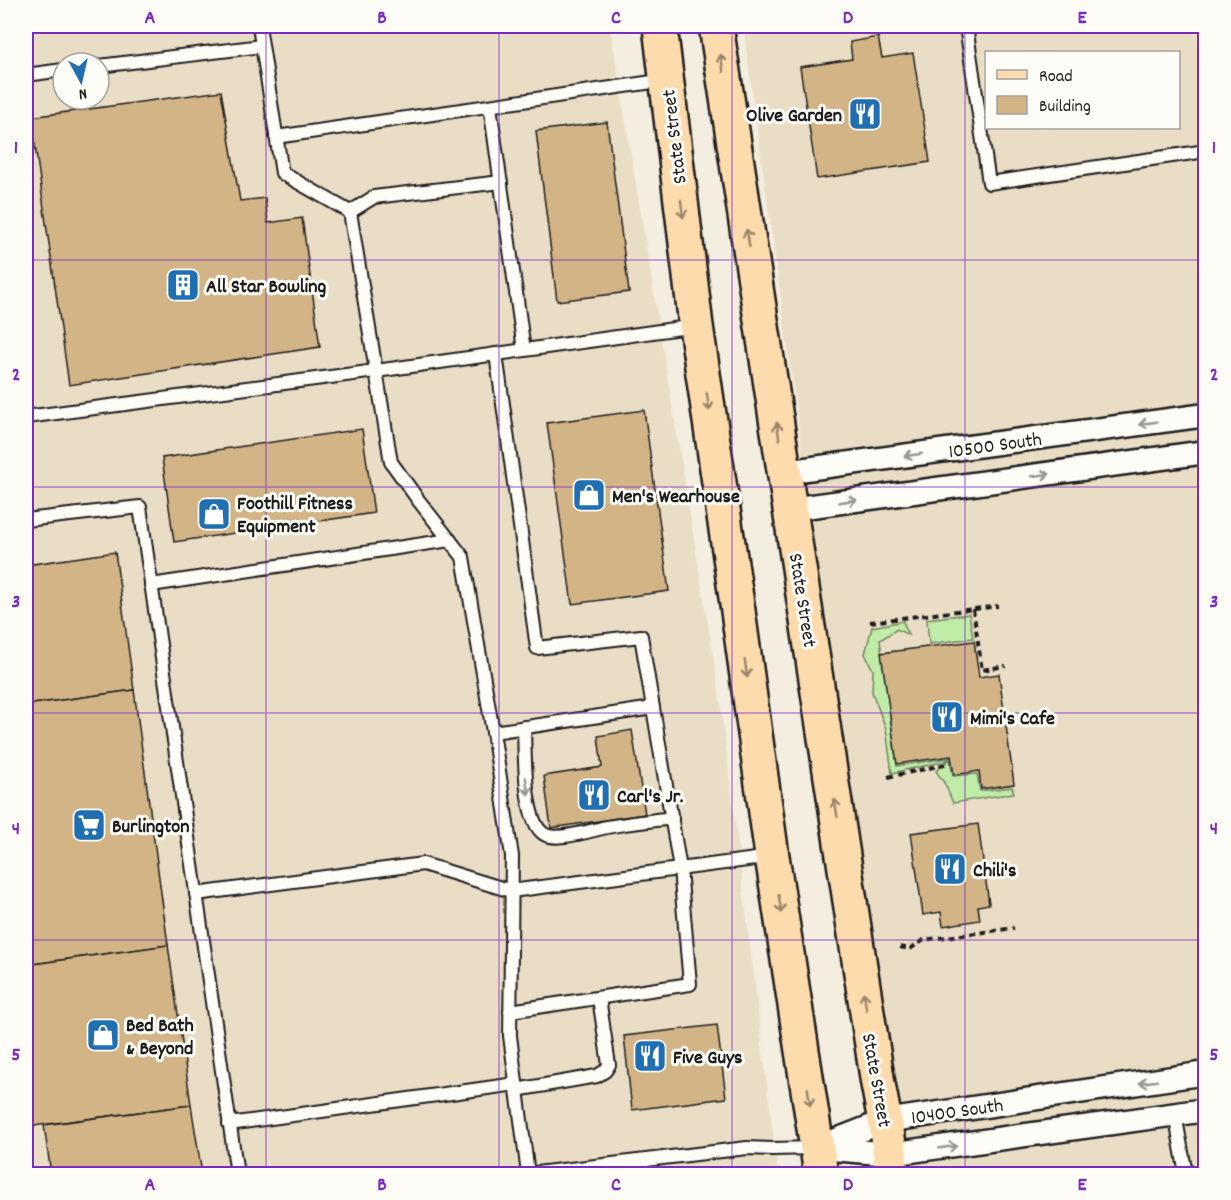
<svg xmlns="http://www.w3.org/2000/svg" width="1231" height="1200" font-family="Dekko,sans-serif">
<style>
.built{fill:#eaddc5;fill-rule:evenodd}
.green{fill:#c0eca8;stroke:#6e8462;stroke-width:1.5}
.building{fill:#d2b486;stroke:#1c1c1c;stroke-width:1.5}
.lines{fill:none;stroke-linecap:round;stroke-linejoin:round}
.lane-casing{stroke:#1c1c1c;stroke-width:16}
.street-casing{stroke:#1c1c1c;stroke-width:27}
.primary-casing{stroke:#1c1c1c;stroke-width:38}
.path{stroke:#1c1c1c;stroke-width:4;stroke-dasharray:6 4.5;stroke-linecap:butt}
.lane{stroke:#fdfcf7;stroke-width:12}
.street{stroke:#fdfcf7;stroke-width:22}
.primary{stroke:#fedbac;stroke-width:33}
.oneway{stroke:#98856b}
.oneway2{stroke:#989794}
.grid{fill:none;stroke:#7b2cbf;stroke-width:1.5;stroke-opacity:0.55}
.labels{text-anchor:middle;stroke-width:6;stroke-linejoin:round;paint-order:stroke}
.poi-label{font-size:20px;font-weight:bold;fill:#1c1c1c;stroke:#fdfcf7;text-anchor:start}
.street-label{font-size:20px;fill:#1c1c1c;stroke:#fdfcf7}
.neatline{fill:none;stroke:#7b2cbf;stroke-width:2}
.grid-label{font-size:20px;text-anchor:middle;font-weight:bold;fill:#7b2cbf}
</style>
<rect width="100%" height="100%" fill="#f4eee0"/>
<filter id="ink" filterUnits="userSpaceOnUse"><feTurbulence type="fractalNoise" baseFrequency=".0167" numOctaves="2"/><feDisplacementMap in="SourceGraphic" scale="12" xChannelSelector="R" yChannelSelector="G"/><feConvolveMatrix kernelMatrix="1 2 1 2 8 2 1 2 1" color-interpolation-filters="sRGB"/></filter>
<g filter="url(#ink)">
<g class="built">
<path d="M26,26H610L719,692L778,1174H26ZM63,63H99V99H63Z"/>
<path d="M743,26H1205V1174H902ZM986,52H1178V128H986Z"/>
</g>
<g class="green">
<polygon points="969,614 973,638 929,644 927,619"/>
<polygon points="903,621 908,635 897,629 880,640 897,766 949,758 946,761 892,773 886,729 872,692 873,670 865,654 872,627"/>
<polygon points="950,759 953,776 977,774 980,791 1012,787 1014,793 953,803 945,784 936,771"/>
</g>
<g class="building">
<polygon points="878,37 882,58 913,53 930,162 817,179 800,67 852,59 850,42"/>
<polygon points="221,91 240,201 265,198 268,223 302,218 320,347 69,385 31,117"/>
<polygon points="607,122 629,292 557,301 536,131"/>
<polygon points="644,410 669,591 572,604 547,423"/>
<polygon points="362,429 374,513 174,542 162,458"/>
<polygon points="115,552 134,690 26,705 26,565"/>
<polygon points="974,641 979,677 999,674 1014,784 981,789 979,771 954,775 951,756 897,764 881,653"/>
<polygon points="134,690 168,945 26,965 26,705"/>
<polygon points="632,730 645,814 551,828 544,776 602,767 598,736"/>
<polygon points="978,824 989,904 978,906 980,920 943,926 941,912 923,915 911,833"/>
<polygon points="168,945 191,1105 26,1127 26,965"/>
<polygon points="717,1025 726,1098 632,1110 624,1036"/>
<polygon points="191,1105 202,1174 51,1174 44,1125"/>
</g>
<g class="lines">
<g class="lane-casing">
<g id="lane">
<polyline points="259,26 282,173 350,212 391,462 419,501 463,557 493,732 512,856 510,1036 528,1174 524,1174"/>
<polyline points="966,26 989,183 1206,151"/>
<polyline points="99,66 262,46"/>
<polyline points="26,75 63,70"/>
<polyline points="490,106 524,350"/>
<polyline points="276,137 666,80"/>
<polyline points="350,212 374,197 501,182"/>
<polyline points="496,354 537,648 641,636 680,869 690,984 510,1011"/>
<polyline points="26,417 376,371 695,326"/>
<polyline points="26,520 140,507 237,1174"/>
<polyline points="151,585 450,540"/>
<path d="M524,727C525,751 523,821 544,834C557,842 592,830 607,827C629,823 650,821 672,818"/>
<polyline points="493,732 653,708"/>
<polyline points="196,894 423,864 511,891 771,857"/>
<polyline points="516,1090 597,1076 605,1071 609,1065 599,998"/>
<polyline points="1175,1114 1186,1174"/>
<polyline points="229,1124 516,1084"/>
<polyline points="528,1174 747,1148 772,1149 815,1148"/>
</g>
</g>
<g class="street-casing">
<g id="street">
<polyline points="784,472 1206,415"/>
<polyline points="790,509 1206,452"/>
<polyline points="816,1148 885,1121 1206,1073"/>
<polyline points="821,1148 890,1154 1206,1110"/>
</g>
</g>
<g class="primary-casing">
<g id="primary">
<polyline points="660,26 696,326 738,611 772,856 821,1174"/>
<polyline points="716,26 878,1084 888,1137 892,1174"/>
</g>
</g>
<g class="path">
<polyline points="973,609 982,670 1006,666"/>
<polyline points="870,622 998,606"/>
<polyline points="888,777 947,764"/>
<polyline points="900,947 910,949 924,940 1014,928"/>
</g>
<use href="#lane" class="lane"/>
<use href="#street" class="street"/>
<use href="#primary" class="primary"/>
</g>
<defs><path id="oneway-shaft" d="M-6 0H5M1.5-3L5.5 0L1.5 3" fill="none" stroke-width="1.6" stroke-linecap="round" stroke-linejoin="round" transform="scale(1.5)"/></defs>
<g class="oneway">
<use href="#oneway-shaft" transform="translate(722 63) rotate(-99)"/>
<use href="#oneway-shaft" transform="translate(682 209) rotate(83)"/>
<use href="#oneway-shaft" transform="translate(748 238) rotate(-99)"/>
<use href="#oneway-shaft" transform="translate(708 402) rotate(82)"/>
<use href="#oneway-shaft" transform="translate(778 431) rotate(-99)"/>
<use href="#oneway-shaft" transform="translate(746 669) rotate(82)"/>
<use href="#oneway-shaft" transform="translate(836 808) rotate(-99)"/>
<use href="#oneway-shaft" transform="translate(780 904) rotate(81)"/>
<use href="#oneway-shaft" transform="translate(865 1001) rotate(-99)"/>
<use href="#oneway-shaft" transform="translate(809 1097) rotate(82)"/>
</g>
<g class="oneway2">
<use href="#oneway-shaft" transform="translate(1148 423) rotate(172)"/>
<use href="#oneway-shaft" transform="translate(913 455) rotate(172)"/>
<use href="#oneway-shaft" transform="translate(1041 475) rotate(-8)"/>
<use href="#oneway-shaft" transform="translate(848 501) rotate(-8)"/>
<use href="#oneway-shaft" transform="translate(527 786) rotate(82)"/>
<use href="#oneway-shaft" transform="translate(1148 1082) rotate(172)"/>
<use href="#oneway-shaft" transform="translate(948 1147) rotate(-8)"/>
</g>
</g>
<path class="grid" d="M266,26V1174M499,26V1174M732,26V1174M965,26V1174M26,260H1206M26,487H1206M26,713H1206M26,940H1206"/>
<defs>
<g id="restaurant-square" transform="scale(1.725)"><rect x="-9" y="-9" width="18" height="18" rx="4" fill="#1f6fb2" stroke="#fdfcf7"/><path d="M-5-6h1v4h1v-4h1v4h1v-4h1v5L-1.5 .5V6h-2V.5L-5-1ZM5-6V6H3V1.5H1.5Q1.5-4 5-6Z" fill="#fff"/></g>
<g id="building-square" transform="scale(1.725)"><rect x="-9" y="-9" width="18" height="18" rx="4" fill="#1f6fb2" stroke="#fdfcf7"/><path d="M-4-6H4V6H1V3H-1V6H-4ZM-2.5-4.3h1.7v1.8h-1.7ZM.8-4.3h1.7v1.8H.8ZM-2.5-1h1.7V.8h-1.7ZM.8-1h1.7V.8H.8Z" fill="#fff"/></g>
<g id="shop-square" transform="scale(1.725)"><rect x="-9" y="-9" width="18" height="18" rx="4" fill="#1f6fb2" stroke="#fdfcf7"/><path d="M-5-2.5h2.3a2.7 3.5 0 0 1 5.4 0H5L5.5 6h-11ZM-1.5-2.5h3a1.5 2.3 0 0 0-3 0Z" fill="#fff"/></g>
<g id="supermarket-square" transform="scale(1.725)"><rect x="-9" y="-9" width="18" height="18" rx="4" fill="#1f6fb2" stroke="#fdfcf7"/><path d="M-6-5.5h2.5l.6 2H6L4.5 2H-2.5L-4.4-4H-6ZM-1.5 3.2a1.3 1.3 0 1 0 .1 0ZM3 3.2a1.3 1.3 0 1 0 .1 0Z" fill="#fff"/></g>
</defs>
<g fill-rule="evenodd">
<use href="#restaurant-square" x="865" y="114"/>
<use href="#building-square" x="183" y="285"/>
<use href="#shop-square" x="589" y="495"/>
<use href="#shop-square" x="214" y="514"/>
<use href="#restaurant-square" x="947" y="717"/>
<use href="#restaurant-square" x="594" y="795"/>
<use href="#supermarket-square" x="89" y="825"/>
<use href="#restaurant-square" x="950" y="869"/>
<use href="#shop-square" x="103" y="1035"/>
<use href="#restaurant-square" x="650" y="1056"/>
</g>
<g class="labels">
<g class="poi-label">
<text x="842" y="121" text-anchor="end">Olive Garden</text>
<text x="206" y="292">All Star Bowling</text>
<text x="612" y="502">Men's Wearhouse</text>
<text x="237" y="509">Foothill Fitness<tspan x="237" dy="23">Equipment</tspan></text>
<text x="970" y="724">Mimi's Cafe</text>
<text x="617" y="802">Carl's Jr.</text>
<text x="112" y="832">Burlington</text>
<text x="973" y="876">Chili's</text>
<text x="126" y="1031">Bed Bath<tspan x="126" dy="23">&amp; Beyond</tspan></text>
<text x="673" y="1063">Five Guys</text>
</g>
<g class="street-label">
<text transform="translate(673 137) rotate(-97)" y="7">State Street</text>
<text transform="translate(995 444) rotate(-8)" y="7">10500 South</text>
<text transform="translate(804 600) rotate(81)" y="7">State Street</text>
<text transform="translate(878 1080) rotate(80)" y="7">State Street</text>
<text transform="translate(957 1110) rotate(-8)" y="7">10400 South</text>
</g>
</g>
<rect width="1231" height="1200" fill="none" stroke="#fdfcf7" stroke-width="66"/>
<rect x="985" y="51" width="195" height="78" fill="#fdfcf7" stroke="#a3a29f" stroke-width="1.5"/>
<rect x="997" y="70" width="30" height="9" fill="#fedbac" stroke="#a3a29f" stroke-width="1.5"/>
<text x="1039" y="81" font-size="18" fill="#1c1c1c">Road</text>
<rect x="997" y="96" width="30" height="18" fill="#d2b486" stroke="#a3a29f" stroke-width="1.5"/>
<text x="1039" y="111" font-size="18" fill="#1c1c1c">Building</text>
<g transform="translate(81 81) rotate(172)"><circle r="28" fill="#fdfcf7" stroke="#a3a29f" stroke-width="1.5"/>
<path d="M0-4.5L10 22L0 15L-10 22Z" fill="#1f6fb2"/>
<text y="-9" font-size="16" font-weight="bold" text-anchor="middle" fill="#1c1c1c">N</text>
</g>
<rect x="33" y="33" width="1165" height="1134" class="neatline"/>
<g class="grid-label">
<text x="150" y="23">A</text>
<text x="382" y="23">B</text>
<text x="616" y="23">C</text>
<text x="848" y="23">D</text>
<text x="1082" y="23">E</text>
<text x="16" y="153">1</text>
<text x="1214" y="153">1</text>
<text x="16" y="380">2</text>
<text x="1214" y="380">2</text>
<text x="16" y="607">3</text>
<text x="1214" y="607">3</text>
<text x="16" y="834">4</text>
<text x="1214" y="834">4</text>
<text x="16" y="1060">5</text>
<text x="1214" y="1060">5</text>
<text x="150" y="1190">A</text>
<text x="382" y="1190">B</text>
<text x="616" y="1190">C</text>
<text x="848" y="1190">D</text>
<text x="1082" y="1190">E</text>
</g>
</svg>
